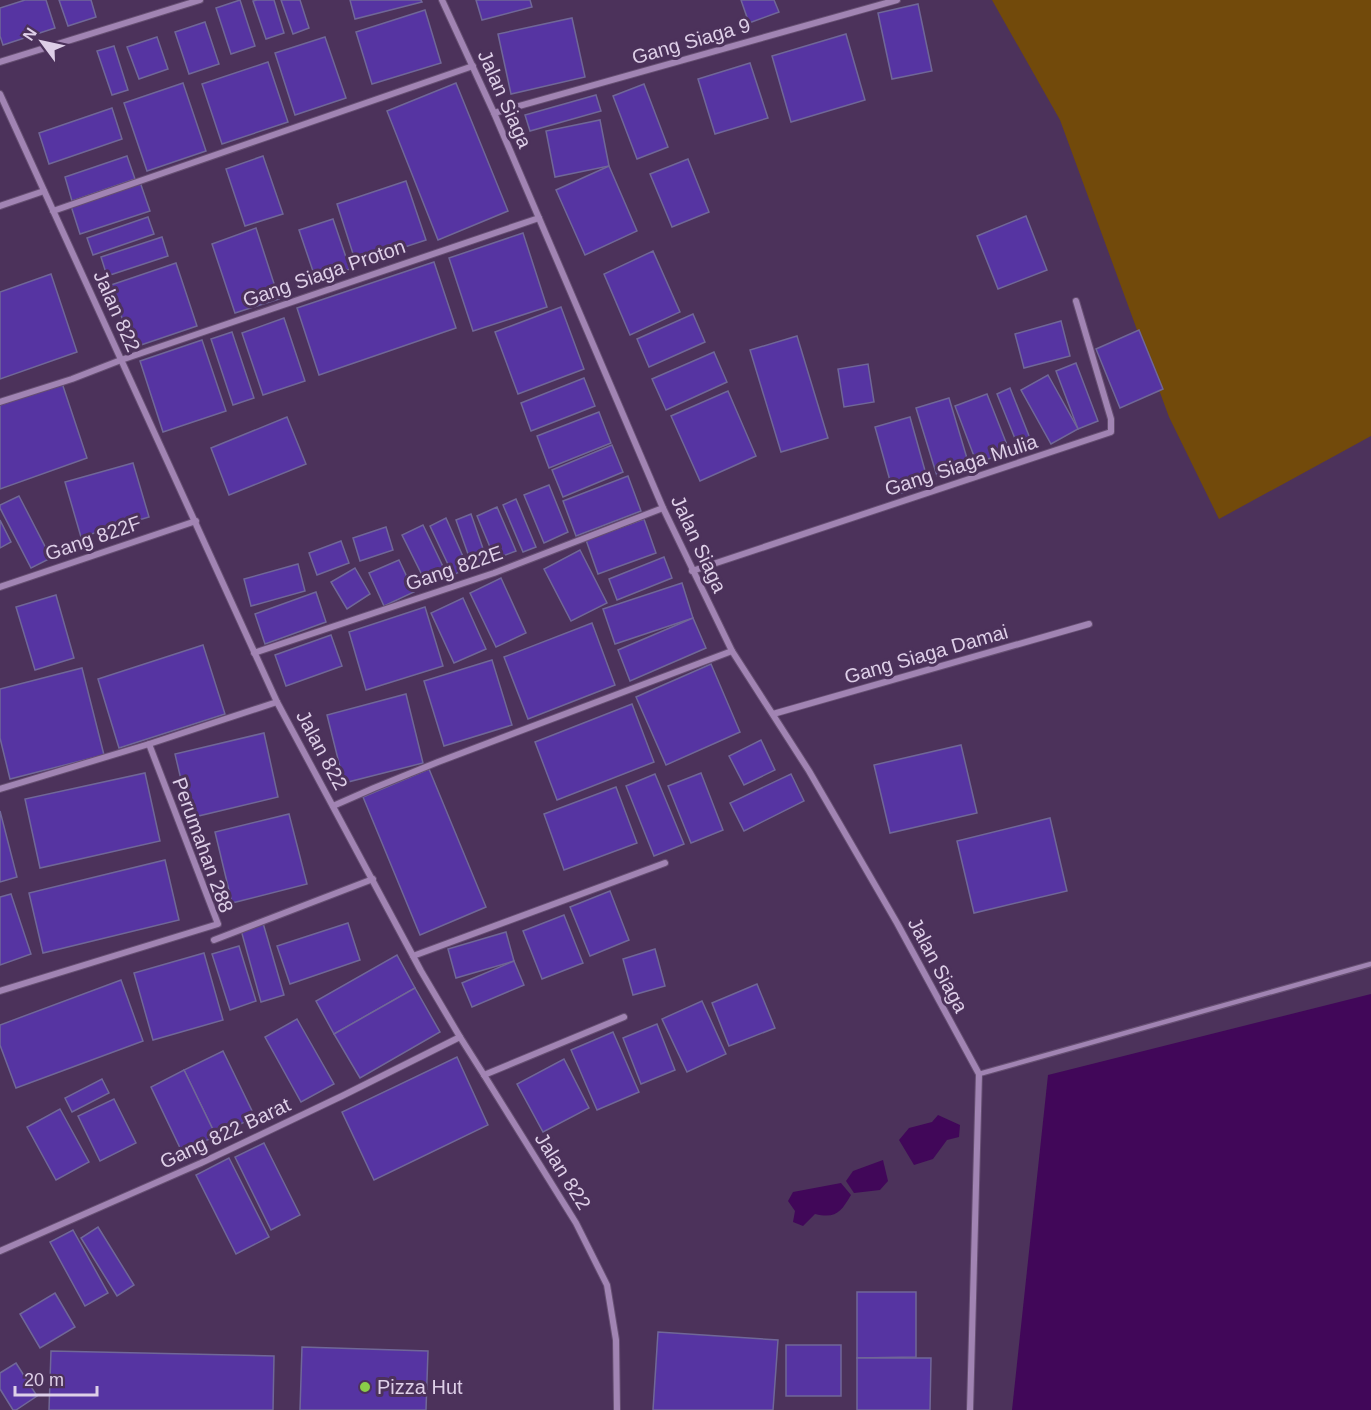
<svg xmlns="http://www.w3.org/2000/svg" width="1371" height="1410" font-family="Arial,sans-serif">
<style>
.green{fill:#724a0b}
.water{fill:#410759}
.building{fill:#5634a2;stroke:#706798;stroke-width:1.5}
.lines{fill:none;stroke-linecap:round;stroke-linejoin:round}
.lane-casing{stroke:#664f72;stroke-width:7}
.street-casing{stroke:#664f72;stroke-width:8}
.lane{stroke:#a184b3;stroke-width:4.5}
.street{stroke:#a184b3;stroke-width:6}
.poi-dot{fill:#8ace48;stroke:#4c325b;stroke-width:2}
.labels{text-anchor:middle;stroke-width:6;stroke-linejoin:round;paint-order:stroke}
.street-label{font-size:20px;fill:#decfe8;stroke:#4c325b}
.poi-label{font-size:20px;fill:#decfe8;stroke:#4c325b;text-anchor:start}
</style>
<rect width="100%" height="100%" fill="#4c325b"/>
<polygon class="green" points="992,0 1371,0 1371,436 1219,519 1169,417 1060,120"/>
<g class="water">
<polygon points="1371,994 1371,1410 1012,1410 1048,1075"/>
<polygon points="938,1115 960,1125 959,1137 947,1140 933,1159 914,1165 899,1140 909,1128 932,1122"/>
<polygon points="883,1160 888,1181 880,1190 854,1193 846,1181 853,1171"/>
<path d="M841,1183L851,1195C841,1212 836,1219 815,1214L803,1226L793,1222L795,1211L788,1201L793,1192Z"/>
</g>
<g class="building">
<polygon points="25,0 46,0 55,28 3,45 0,36 0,8"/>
<polygon points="59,0 91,0 96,17 68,26"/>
<polygon points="240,0 255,46 231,54 216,8"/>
<polygon points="257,0 274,0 284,33 266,39 253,1"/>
<polygon points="281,0 300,0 309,28 293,34"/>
<polygon points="350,0 421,0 422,2 355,19"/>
<polygon points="476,0 530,0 532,7 482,20"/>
<polygon points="741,0 774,0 779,12 749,23"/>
<polygon points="918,4 932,71 892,79 878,13"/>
<polygon points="425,10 441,63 372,84 356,32"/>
<polygon points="572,18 585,77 511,94 498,34"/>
<polygon points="205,22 219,64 189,74 175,32"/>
<polygon points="846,34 865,100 791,122 772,56"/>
<polygon points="157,37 168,69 139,79 127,47"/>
<polygon points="325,37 346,98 295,115 275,53"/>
<polygon points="114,46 128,90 112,95 97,51"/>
<polygon points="268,62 288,122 222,144 202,84"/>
<polygon points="750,63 768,118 715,134 698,79"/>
<polygon points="183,83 206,151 147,171 124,103"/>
<polygon points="456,83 508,211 438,240 387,111"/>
<polygon points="644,84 668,147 637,159 613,96"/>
<polygon points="596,95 601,111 530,131 525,115"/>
<polygon points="112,108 122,139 49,164 39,133"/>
<polygon points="600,120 609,166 555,177 546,131"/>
<polygon points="127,156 135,179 72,201 65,177"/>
<polygon points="263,156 283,214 245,226 226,169"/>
<polygon points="688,159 709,212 672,227 650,174"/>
<polygon points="609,166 637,231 585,255 556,190"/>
<polygon points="406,181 426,240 356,263 337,204"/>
<polygon points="140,182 150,211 80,234 71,206"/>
<polygon points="1026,216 1047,270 998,289 977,236"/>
<polygon points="148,217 154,234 93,255 87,238"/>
<polygon points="333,219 350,269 316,280 299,230"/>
<polygon points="256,228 279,299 235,313 212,244"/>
<polygon points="523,233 547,307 473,331 449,258"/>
<polygon points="162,237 168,256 107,276 101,257"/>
<polygon points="653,251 680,312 630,335 604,274"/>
<polygon points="434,262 456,328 319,375 297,308"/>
<polygon points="176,263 197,326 132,348 111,285"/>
<polygon points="51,274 77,352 0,379 0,292"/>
<polygon points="561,307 584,369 518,394 495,332"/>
<polygon points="693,314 705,342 649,367 637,339"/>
<polygon points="284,318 305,381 263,395 242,333"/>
<polygon points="1061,321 1070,356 1024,368 1015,334"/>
<polygon points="1139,330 1163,389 1120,408 1096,349"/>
<polygon points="232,332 254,398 233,405 211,339"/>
<polygon points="797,336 828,438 781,452 750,350"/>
<polygon points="202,340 226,411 163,432 140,361"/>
<polygon points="714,352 727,382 666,410 652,379"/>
<polygon points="1076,363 1098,421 1078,429 1056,371"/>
<polygon points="868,364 874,402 844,407 838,369"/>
<polygon points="1048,375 1078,429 1051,444 1021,390"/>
<polygon points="584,378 595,406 531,431 521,403"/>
<polygon points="62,383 87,458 0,489 0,405"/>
<polygon points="1010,388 1033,446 1020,451 997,394"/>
<polygon points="728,391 756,456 700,481 671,416"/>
<polygon points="987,394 1009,450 977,464 955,406"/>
<polygon points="949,398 969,465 937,476 916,408"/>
<polygon points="599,412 611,443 549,468 537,436"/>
<polygon points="287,417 306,464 229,495 211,448"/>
<polygon points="910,417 929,485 894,495 875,427"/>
<polygon points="612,445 623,472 563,497 552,470"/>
<polygon points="133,463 149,517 81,537 65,482"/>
<polygon points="628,476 641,511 576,536 563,501"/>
<polygon points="549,485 568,532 544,543 524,495"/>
<polygon points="19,496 51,558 31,568 0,508 0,505"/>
<polygon points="516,499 536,547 523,552 503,505"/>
<polygon points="497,507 516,551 495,559 477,516"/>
<polygon points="471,514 488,563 473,568 456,520"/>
<polygon points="446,518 468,568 453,575 430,526"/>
<polygon points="644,519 656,553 598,574 586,540"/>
<polygon points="0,520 11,542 0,548"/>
<polygon points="423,525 447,575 427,585 402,535"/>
<polygon points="386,527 393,550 360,561 353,538"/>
<polygon points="341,541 349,563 317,575 309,553"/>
<polygon points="580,550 607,603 571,621 544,569"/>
<polygon points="664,557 672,578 617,600 609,579"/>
<polygon points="399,560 414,592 384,606 369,573"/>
<polygon points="298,564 305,591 251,606 244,579"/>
<polygon points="355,568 370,594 347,609 331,582"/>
<polygon points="501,578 526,633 496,647 470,593"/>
<polygon points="682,583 693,618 615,644 603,609"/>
<polygon points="316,592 326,622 265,644 255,614"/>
<polygon points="56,595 74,658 35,670 16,607"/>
<polygon points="463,598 486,649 454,663 431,613"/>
<polygon points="425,607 443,666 366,690 349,632"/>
<polygon points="693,618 706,648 630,681 618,650"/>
<polygon points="592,623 615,685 528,719 504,657"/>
<polygon points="331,635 342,666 286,686 275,655"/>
<polygon points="203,645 225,714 119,748 98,679"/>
<polygon points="492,660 512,725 444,746 424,681"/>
<polygon points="711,664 740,732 666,765 636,697"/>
<polygon points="82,668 104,755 10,779 0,738 0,689"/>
<polygon points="406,694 423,763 344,783 327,715"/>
<polygon points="632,704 654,762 557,800 535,742"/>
<polygon points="264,733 278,797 190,818 175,754"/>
<polygon points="761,740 775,770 744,785 729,756"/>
<polygon points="961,745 977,813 890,833 874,765"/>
<polygon points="429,769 486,907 420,935 363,797"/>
<polygon points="145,773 160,841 40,868 25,799"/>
<polygon points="701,773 723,830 691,843 668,786"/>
<polygon points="655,774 684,844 654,856 626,786"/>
<polygon points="791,774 804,801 744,831 730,803"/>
<polygon points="616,787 637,843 564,870 544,814"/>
<polygon points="0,811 17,877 0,882"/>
<polygon points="289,814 307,884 232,903 215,832"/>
<polygon points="1050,818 1067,891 974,913 957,841"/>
<polygon points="165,860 179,920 43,953 29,893"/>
<polygon points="610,891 629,940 590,956 570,907"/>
<polygon points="11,894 31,954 0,965 0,897"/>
<polygon points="564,915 583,963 542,979 523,931"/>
<polygon points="263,923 284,995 261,1002 241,930"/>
<polygon points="348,923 360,960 290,984 277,946"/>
<polygon points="506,932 514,961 456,978 448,949"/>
<polygon points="239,946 256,1001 230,1010 212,954"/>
<polygon points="655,949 665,986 633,995 623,959"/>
<polygon points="204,953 223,1020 153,1040 134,973"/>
<polygon points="397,955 415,988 334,1034 316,1001"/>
<polygon points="514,961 524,985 472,1007 462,983"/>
<polygon points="121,980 143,1041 16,1088 0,1045 0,1025"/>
<polygon points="757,984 775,1028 729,1046 712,1003"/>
<polygon points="415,988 440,1032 360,1078 334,1034"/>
<polygon points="702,1001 726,1054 687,1072 662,1019"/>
<polygon points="297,1019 334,1084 301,1102 265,1037"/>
<polygon points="657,1024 675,1070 641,1084 623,1038"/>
<polygon points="613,1032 639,1092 597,1110 571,1050"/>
<polygon points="223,1051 255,1117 216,1136 184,1070"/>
<polygon points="457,1057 488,1125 374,1180 342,1112"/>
<polygon points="564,1059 589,1108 543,1132 517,1084"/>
<polygon points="184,1070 216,1136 182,1152 151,1087"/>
<polygon points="102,1079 109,1093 72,1112 65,1098"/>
<polygon points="114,1099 136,1143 100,1161 78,1116"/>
<polygon points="60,1109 89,1162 56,1180 27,1127"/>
<polygon points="264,1143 300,1215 271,1230 235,1157"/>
<polygon points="229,1158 269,1237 236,1254 196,1175"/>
<polygon points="98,1227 134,1285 117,1296 81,1238"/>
<polygon points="73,1230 108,1293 85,1306 50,1242"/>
<polygon points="857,1292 916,1292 916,1357 857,1358"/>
<polygon points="55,1293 75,1327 40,1348 20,1314"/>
<polygon points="658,1332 778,1340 773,1410 653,1410"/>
<rect x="786" y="1345" width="55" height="51"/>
<polygon points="302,1347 428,1351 426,1410 300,1410"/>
<polygon points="51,1351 274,1356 273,1410 49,1410"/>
<polygon points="857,1358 931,1358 930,1410 857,1410"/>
<polygon points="16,1363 37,1396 16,1410 13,1410 0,1389 0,1373"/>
</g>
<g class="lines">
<g class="lane-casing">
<polyline id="lane" points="979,1074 1371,964"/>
</g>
<g class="street-casing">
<g id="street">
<polyline points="442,0 494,113 663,508 732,651 809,771 897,923 979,1074 970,1410"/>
<polyline points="0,62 200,0"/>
<polyline points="0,94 277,702 421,971 460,1037 484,1075 576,1223 607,1285 616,1340 617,1410"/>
<polyline points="494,113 897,0"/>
<polyline points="0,206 44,191"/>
<polyline points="53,211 473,66"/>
<polyline points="0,402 72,379 121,360 539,218"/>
<polyline points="692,571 1111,432 1111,419 1076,301"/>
<polyline points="0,587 196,521"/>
<polyline points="254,653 494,573 663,508"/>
<polyline points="773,714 1089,624"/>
<polyline points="0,789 149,744 277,702"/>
<polyline points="333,806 374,788 438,762 732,651"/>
<polyline points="214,940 373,879"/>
<polyline points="413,956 665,863"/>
<polyline points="0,991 218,924 149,744"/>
<polyline points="484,1075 624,1017"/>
<polyline points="0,1251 201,1163 342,1096 460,1037"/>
</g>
</g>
<use href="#lane" class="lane"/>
<use href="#street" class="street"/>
</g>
<circle class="poi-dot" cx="365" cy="1387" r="6"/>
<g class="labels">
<g class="street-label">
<text transform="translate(691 41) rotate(-16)" y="7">Gang Siaga 9</text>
<text transform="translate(505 99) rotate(66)" y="7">Jalan Siaga</text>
<text transform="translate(324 273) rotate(-19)" y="7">Gang Siaga Proton</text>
<text transform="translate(117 311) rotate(66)" y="7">Jalan 822</text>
<text transform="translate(961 465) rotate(-18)" y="7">Gang Siaga Mulia</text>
<text transform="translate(93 538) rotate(-19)" y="7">Gang 822F</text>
<text transform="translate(699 544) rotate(65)" y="7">Jalan Siaga</text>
<text transform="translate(454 568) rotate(-19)" y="7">Gang 822E</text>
<text transform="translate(926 654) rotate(-16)" y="7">Gang Siaga Damai</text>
<text transform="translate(322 750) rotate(62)" y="7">Jalan 822</text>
<text transform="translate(203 845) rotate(70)" y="7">Perumahan 288</text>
<text transform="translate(938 965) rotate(62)" y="7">Jalan Siaga</text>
<text transform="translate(225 1133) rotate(-25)" y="7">Gang 822 Barat</text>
<text transform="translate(563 1171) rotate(58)" y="7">Jalan 822</text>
</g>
<g class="poi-label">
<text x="377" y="1394">Pizza Hut</text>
</g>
</g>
<g transform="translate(42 42) rotate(303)" stroke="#4c325b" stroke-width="4.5" paint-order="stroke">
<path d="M0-4.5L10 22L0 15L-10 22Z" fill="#decfe8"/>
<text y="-9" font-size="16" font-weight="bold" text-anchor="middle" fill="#decfe8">N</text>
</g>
<path d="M15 1386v9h82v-9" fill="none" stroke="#decfe8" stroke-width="3"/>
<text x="24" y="1386" font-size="18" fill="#decfe8" stroke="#4c325b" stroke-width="4.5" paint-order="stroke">20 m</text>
</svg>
